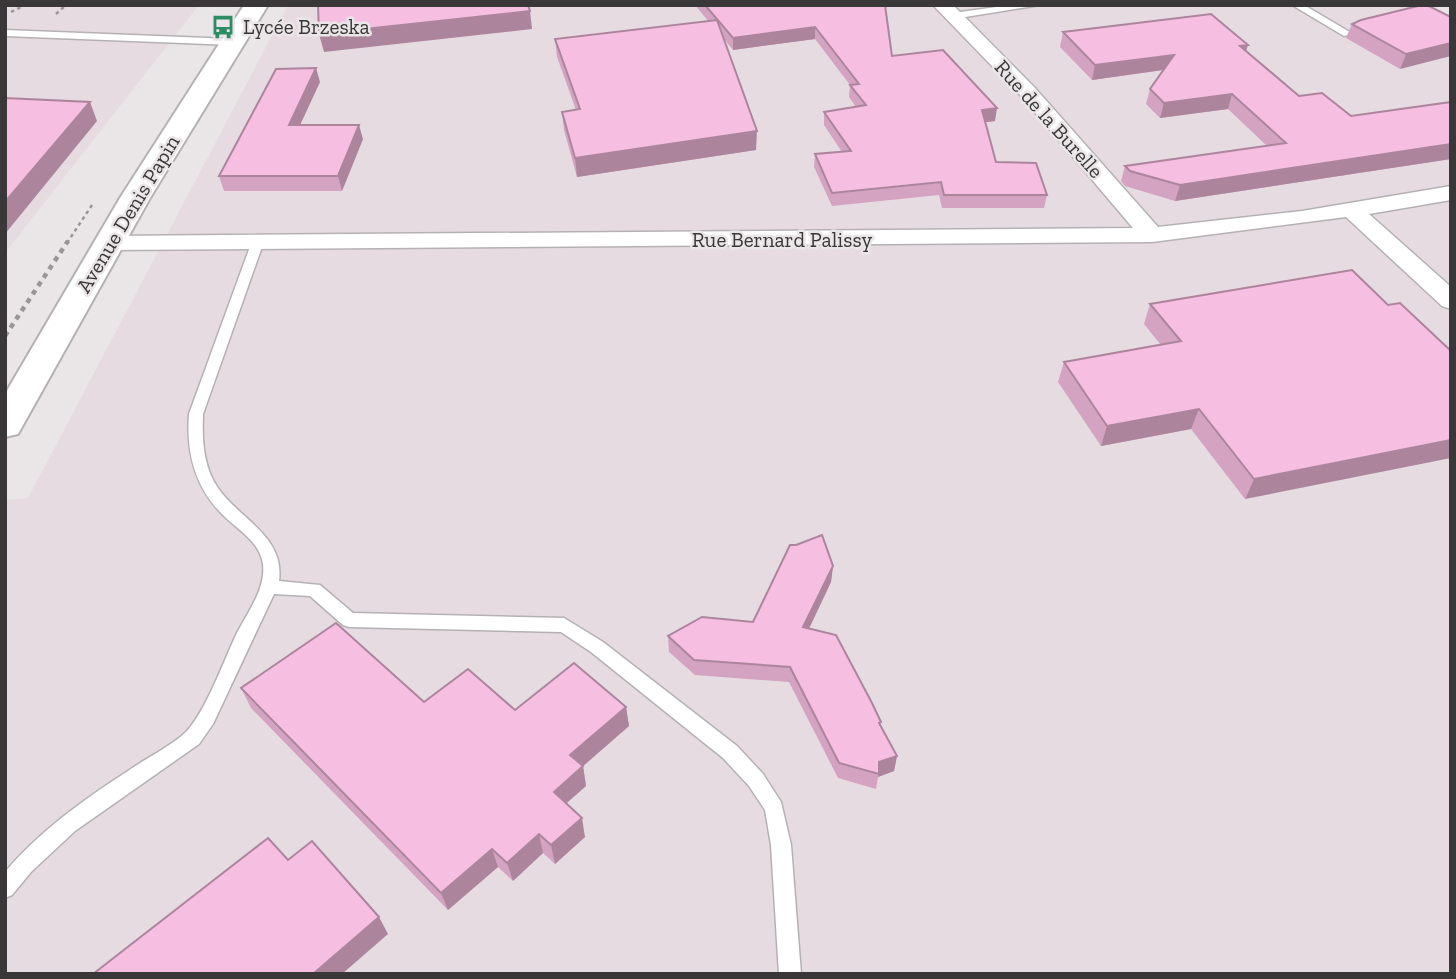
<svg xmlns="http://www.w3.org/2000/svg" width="1456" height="979" font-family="'Zilla Slab',serif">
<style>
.built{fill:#e7dbe2}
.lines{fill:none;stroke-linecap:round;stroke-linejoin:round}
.lane-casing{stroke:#b5b1b3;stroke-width:3}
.street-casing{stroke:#b5b1b3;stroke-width:3}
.secondary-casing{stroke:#b5b1b3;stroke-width:4}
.path-far1{stroke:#999698;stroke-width:2.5;stroke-dasharray:3.5 3.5;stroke-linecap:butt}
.path{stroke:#999698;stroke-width:4.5;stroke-dasharray:5 5;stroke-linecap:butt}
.lane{fill:#fff;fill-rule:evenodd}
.street{fill:#fff;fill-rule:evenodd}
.secondary{fill:#fff;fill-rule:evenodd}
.wall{fill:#d4a3c1}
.shaded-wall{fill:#ac859d}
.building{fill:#f6bee0;stroke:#ac859d;stroke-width:2}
.labels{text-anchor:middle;stroke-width:5;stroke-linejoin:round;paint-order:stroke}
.far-poi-label{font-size:21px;fill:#393738;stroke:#eae6e8;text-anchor:start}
.far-street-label{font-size:21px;fill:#393738;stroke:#eae6e8}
</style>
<rect width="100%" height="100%" fill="#eae6e8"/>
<g class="built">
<polygon points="5,5 199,5 5,253"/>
<polygon points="288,5 1414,5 1451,24 1451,974 5,974 5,500 28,498"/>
</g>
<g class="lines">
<g class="lane-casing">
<g id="lane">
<polygon points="1011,5 1040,5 953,19 948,16 953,13"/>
<polygon points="1292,5 1304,5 1353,34 1344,36"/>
<polygon points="5,30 233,39 238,42 233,45 5,36"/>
<path d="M257,240L263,244L203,414C202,439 203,467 218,488C240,520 285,536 279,581L320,585L353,613L564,618L603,642L737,746L763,774L781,802L791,845L801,974H779L771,845L765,810L749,786L723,758L591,652L561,632L349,627L343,625L310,596L274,594L213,724L199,744L75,831L31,872L12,895L5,898V872C40,831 83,800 128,771C146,758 170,747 186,732C206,711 224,660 237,633C248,612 266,588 263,564C260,542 238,530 224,516C195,488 186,453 189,414L251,244Z"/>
</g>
</g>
<g class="street-casing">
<polygon id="street" points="933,5 953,5 1035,88 1158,227 1302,211 1451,186 1451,200 1369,214 1451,287 1451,309 1442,306 1346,217 1152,242 110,250 102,248 98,243 102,238 110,236 1133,228 1021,96"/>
</g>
<g class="secondary-casing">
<polygon id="secondary" points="244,5 268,5 150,198 18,434 5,437 5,394 120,198"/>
</g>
<g class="path-far1">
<polyline points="11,12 25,5"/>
<polyline points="56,14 66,5"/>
<polyline points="67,243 92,205"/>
</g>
<polyline class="path" points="5,336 68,241"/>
<use href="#lane" class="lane"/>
<use href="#street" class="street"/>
<use href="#secondary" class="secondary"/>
</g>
<g class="wall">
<polygon points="695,5 885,5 892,56 995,121 985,122 996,162 1047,195 1044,208 942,208 939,195 832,206 814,167 815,154 842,152 824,125 824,112 856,107 849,97 850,85 815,39 733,50 724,39 756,150 577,177 564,130 562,112 576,110 557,57 555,39 708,21"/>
<polygon points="1427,5 1400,69 1346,38 1352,24"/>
<polygon points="1063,32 1246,51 1299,96 1351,116 1451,102 1451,159 1175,201 1125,186 1121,181 1125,166 1267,146 1228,109 1160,118 1146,104 1150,89 1163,70 1092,80 1060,47"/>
<polygon points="320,82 300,125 363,139 342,191 224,191 219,176"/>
<polygon points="1352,270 1245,499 1191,429 1101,446 1058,382 1064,362 1161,345 1144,324 1150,304"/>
<polygon points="833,566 831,582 809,629 881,727 897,756 894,771 878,777 876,789 838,778 789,682 695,675 669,652 668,636 753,622"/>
<polygon points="241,688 515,710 626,707 629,726 583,766 586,786 566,804 585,837 555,864 543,853 513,881 498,867 448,910 251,708"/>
</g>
<g class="shaded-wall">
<polygon points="530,11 532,29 324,52 319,34"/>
<polygon points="815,27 815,39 733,50 733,38"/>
<polygon points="1451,43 1451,56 1400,69 1406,54"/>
<polygon points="1248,45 1243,60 1240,46"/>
<polygon points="1174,55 1170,69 1092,80 1095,65"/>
<polygon points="316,68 320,82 293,140 289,125"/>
<polygon points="1232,94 1228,109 1160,118 1164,103"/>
<polygon points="90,102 97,121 5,234 5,202"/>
<polygon points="997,108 995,121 980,123 982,110"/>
<polygon points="359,125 363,139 342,191 338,176"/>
<polygon points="757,131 756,150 577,177 575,158"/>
<polygon points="1451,144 1451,159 1175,201 1180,185"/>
<polygon points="1199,409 1191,429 1101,446 1107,426"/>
<polygon points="1451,440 1451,458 1245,499 1254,479"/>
<polygon points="833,566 831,582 802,643 803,627"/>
<polygon points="626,707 629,726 574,774 570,755"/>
<polygon points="897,756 894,771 878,777 879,762"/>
<polygon points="583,766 586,786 557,811 554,792"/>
<polygon points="582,818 585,837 555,864 551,845"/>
<polygon points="539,834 543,853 513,881 507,863"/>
<polygon points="492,849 498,867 448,910 441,893"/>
<polygon points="379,917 388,934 342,974 313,974"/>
</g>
<g class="building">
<polygon points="318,5 528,5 530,11 319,34"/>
<polygon points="705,5 885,5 892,56 943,50 997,108 982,110 996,162 1036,163 1047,195 944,195 941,182 832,193 815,154 851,151 824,112 866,105 850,85 859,84 815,27 733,38"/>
<polygon points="1422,5 1427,5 1451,17 1451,43 1406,54 1352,24 1361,20"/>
<polygon points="1211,14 1248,45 1240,46 1299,96 1322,93 1351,116 1451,102 1451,144 1180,185 1130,171 1125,166 1286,143 1232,94 1164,103 1150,89 1174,55 1095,65 1063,32"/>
<polygon points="717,20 757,131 575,158 562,112 580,109 555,39"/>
<polygon points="316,68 289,125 359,125 338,176 219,176 276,69"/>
<polygon points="5,98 90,102 5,202"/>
<polygon points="1352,270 1388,305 1400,303 1451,351 1451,440 1254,479 1199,409 1107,426 1064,362 1181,341 1150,304"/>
<polygon points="822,535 833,566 803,627 836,635 872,703 881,722 879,723 897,756 879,762 879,774 839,763 790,667 694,660 668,636 702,617 753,622 790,545 796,545"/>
<polygon points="336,623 424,702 468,669 515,710 574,663 626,707 570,755 583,766 554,792 582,818 551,845 539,834 507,863 492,849 441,893 241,688"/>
<polygon points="268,838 288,860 312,841 379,917 313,974 93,974"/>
</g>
<defs>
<g id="bus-bare" transform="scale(1.89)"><path d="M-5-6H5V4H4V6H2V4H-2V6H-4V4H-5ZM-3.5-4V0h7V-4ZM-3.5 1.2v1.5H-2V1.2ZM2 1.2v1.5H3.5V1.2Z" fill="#2d8c64" stroke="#eae6e8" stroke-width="2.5" paint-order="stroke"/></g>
</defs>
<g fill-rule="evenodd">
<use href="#bus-bare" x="223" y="27"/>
</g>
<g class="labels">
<g class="far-poi-label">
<text x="243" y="34">Lycée Brzeska</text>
</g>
<g class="far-street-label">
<text transform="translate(1049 119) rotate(48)" y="7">Rue de la Burelle</text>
<text transform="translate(128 214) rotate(-59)" y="7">Avenue Denis Papin</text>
<text x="782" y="247">Rue Bernard Palissy</text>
</g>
</g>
<rect width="1456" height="979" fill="none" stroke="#393738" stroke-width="14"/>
</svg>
